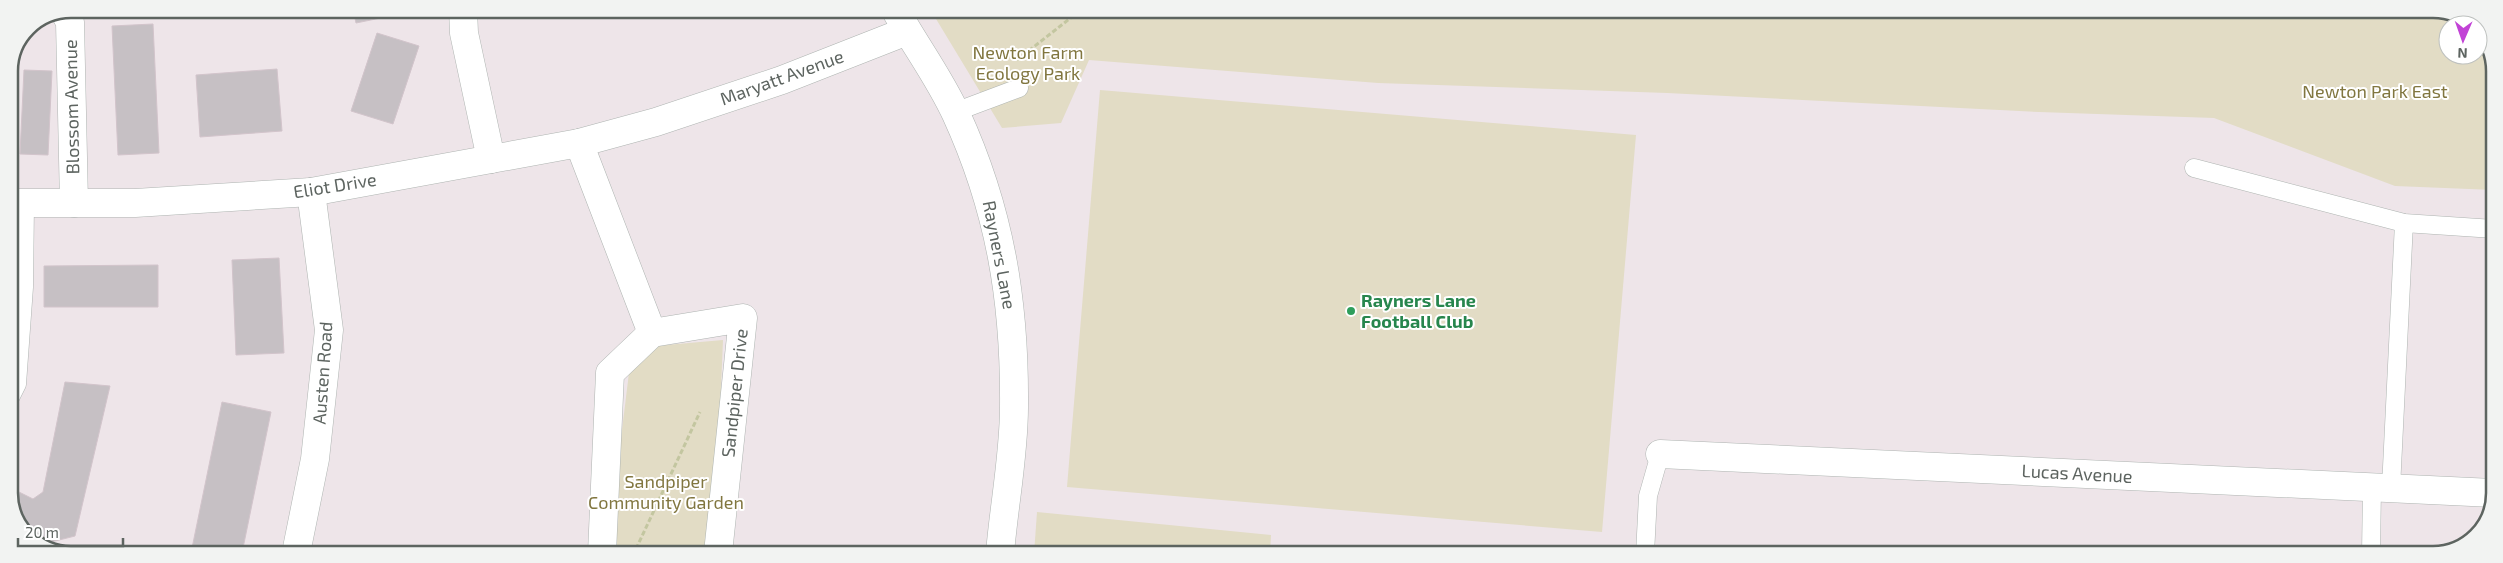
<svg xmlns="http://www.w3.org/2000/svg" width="2503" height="563" font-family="'Exo 2',sans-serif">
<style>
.green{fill:#e2dcc5}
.building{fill:#c6c0c4;stroke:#d2c4cb}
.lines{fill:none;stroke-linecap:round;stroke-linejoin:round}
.lane-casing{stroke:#aeb4b1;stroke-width:19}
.street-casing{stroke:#aeb4b1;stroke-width:29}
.path{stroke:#c3c6a0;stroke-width:3;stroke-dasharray:5 2.5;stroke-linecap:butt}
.lane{stroke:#fff;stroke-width:18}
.street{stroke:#fff;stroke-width:28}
.leisure-dot{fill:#2e9e5b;stroke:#fff;stroke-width:2}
.labels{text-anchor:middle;stroke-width:4;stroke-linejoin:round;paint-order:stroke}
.park-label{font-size:18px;fill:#81763f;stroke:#fff}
.street-label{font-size:18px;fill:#5d6460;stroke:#fff}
.leisure-label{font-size:18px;font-weight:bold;fill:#27864d;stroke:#fff;text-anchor:start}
.rim{fill:none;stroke:#5d6460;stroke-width:2.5}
</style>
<rect width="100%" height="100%" fill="#eee5e9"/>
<g class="green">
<polygon points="930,9 2445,10 2471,25 2448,25 2448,55 2478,55 2478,29 2494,66 2494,190 2395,186 2214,118 2039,112 1667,93 1378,83 1089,60 1061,123 1002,128"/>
<polygon points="1100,90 1636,135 1602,532 1067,487"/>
<polygon points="723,340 714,553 607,553 632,348"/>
<polygon points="1037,512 1271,535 1270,554 1034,554"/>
</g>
<g class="building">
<polygon points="132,9 194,9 194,15 133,16"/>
<polygon points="353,9 399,9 400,14 356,23"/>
<polygon points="153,24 159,153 118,155 112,26"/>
<polygon points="377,33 419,46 393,124 351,111"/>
<polygon points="277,69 282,131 200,137 196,75"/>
<polygon points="24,70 52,71 48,155 20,154"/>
<polygon points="279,258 284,353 236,355 232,260"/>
<polygon points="158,265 158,307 44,307 44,266"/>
<polygon points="65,382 110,386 75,536 43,544 24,533 9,500 9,487 33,499 43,492"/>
<polygon points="222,402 271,412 242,553 191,553"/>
</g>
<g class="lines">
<g class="lane-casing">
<g id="lane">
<polyline points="955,112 1019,88"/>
<polyline points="2194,168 2404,223 2494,229"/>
<polyline points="9,400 17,384 24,287 25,204"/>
<polyline points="2391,488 2404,223"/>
<polyline points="1645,554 1648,496 1660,454"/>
<polyline points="2371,554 2372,487"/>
</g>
</g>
<g class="street-casing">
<g id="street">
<polyline points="463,9 464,33 491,159"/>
<path d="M895,9C914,44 939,77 956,114C1000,210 1015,301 1014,407C1014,455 1004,505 1000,553"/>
<polyline points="64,11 70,22 74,203"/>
<polyline points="579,143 652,333"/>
<polyline points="9,203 135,203 311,192 579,143 656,122 782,80 907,31"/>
<polyline points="652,333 743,318 718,553"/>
<polyline points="1660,454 2493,493"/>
<polyline points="296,553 315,459 329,330 311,192"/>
<polyline points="602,553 610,373 652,333"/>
</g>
</g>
<g class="path">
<polyline points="1017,60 1082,9"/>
<polyline points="636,549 700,412"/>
</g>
<use href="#lane" class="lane"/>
<use href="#street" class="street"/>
</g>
<circle class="leisure-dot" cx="1351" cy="311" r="5"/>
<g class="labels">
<g class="park-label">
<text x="1028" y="59">Newton Farm<tspan x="1028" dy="21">Ecology Park</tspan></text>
<text x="2375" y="98">Newton Park East</text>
<text x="666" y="488">Sandpiper<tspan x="666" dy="21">Community Garden</tspan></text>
</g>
<g class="street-label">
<text transform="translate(782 78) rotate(-20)" y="6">Maryatt Avenue</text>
<text transform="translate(72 107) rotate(-91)" y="6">Blossom Avenue</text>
<text transform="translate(335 186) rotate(-9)" y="6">Eliot Drive</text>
<text transform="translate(999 255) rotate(79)" y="6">Rayners Lane</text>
<text transform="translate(323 373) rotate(-86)" y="6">Austen Road</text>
<text transform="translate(735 393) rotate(-84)" y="6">Sandpiper Drive</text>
<text transform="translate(2077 474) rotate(3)" y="6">Lucas Avenue</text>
</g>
<g class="leisure-label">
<text x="1361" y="307">Rayners Lane<tspan x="1361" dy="21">Football Club</tspan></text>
</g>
</g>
<path d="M0 0H2503V563H0ZM71 18H2433A53 53 0 0 1 2486 71V493A53 53 0 0 1 2433 546H71A53 53 0 0 1 18 493V71A53 53 0 0 1 71 18Z" fill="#f2f3f2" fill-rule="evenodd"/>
<path class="rim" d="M71 18H2433A53 53 0 0 1 2486 71V493A53 53 0 0 1 2433 546H71A53 53 0 0 1 18 493V71A53 53 0 0 1 71 18Z"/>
<g transform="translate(2463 40) rotate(182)"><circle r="24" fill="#ffffff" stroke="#bec1bf"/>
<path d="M0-4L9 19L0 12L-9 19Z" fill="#c243d6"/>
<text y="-8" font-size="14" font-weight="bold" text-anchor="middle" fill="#5d6460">N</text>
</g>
<path d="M18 538v8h105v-8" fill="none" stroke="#5d6460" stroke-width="2.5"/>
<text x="25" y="538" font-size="15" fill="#5d6460" stroke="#ffffff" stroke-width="4" paint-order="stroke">20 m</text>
</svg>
